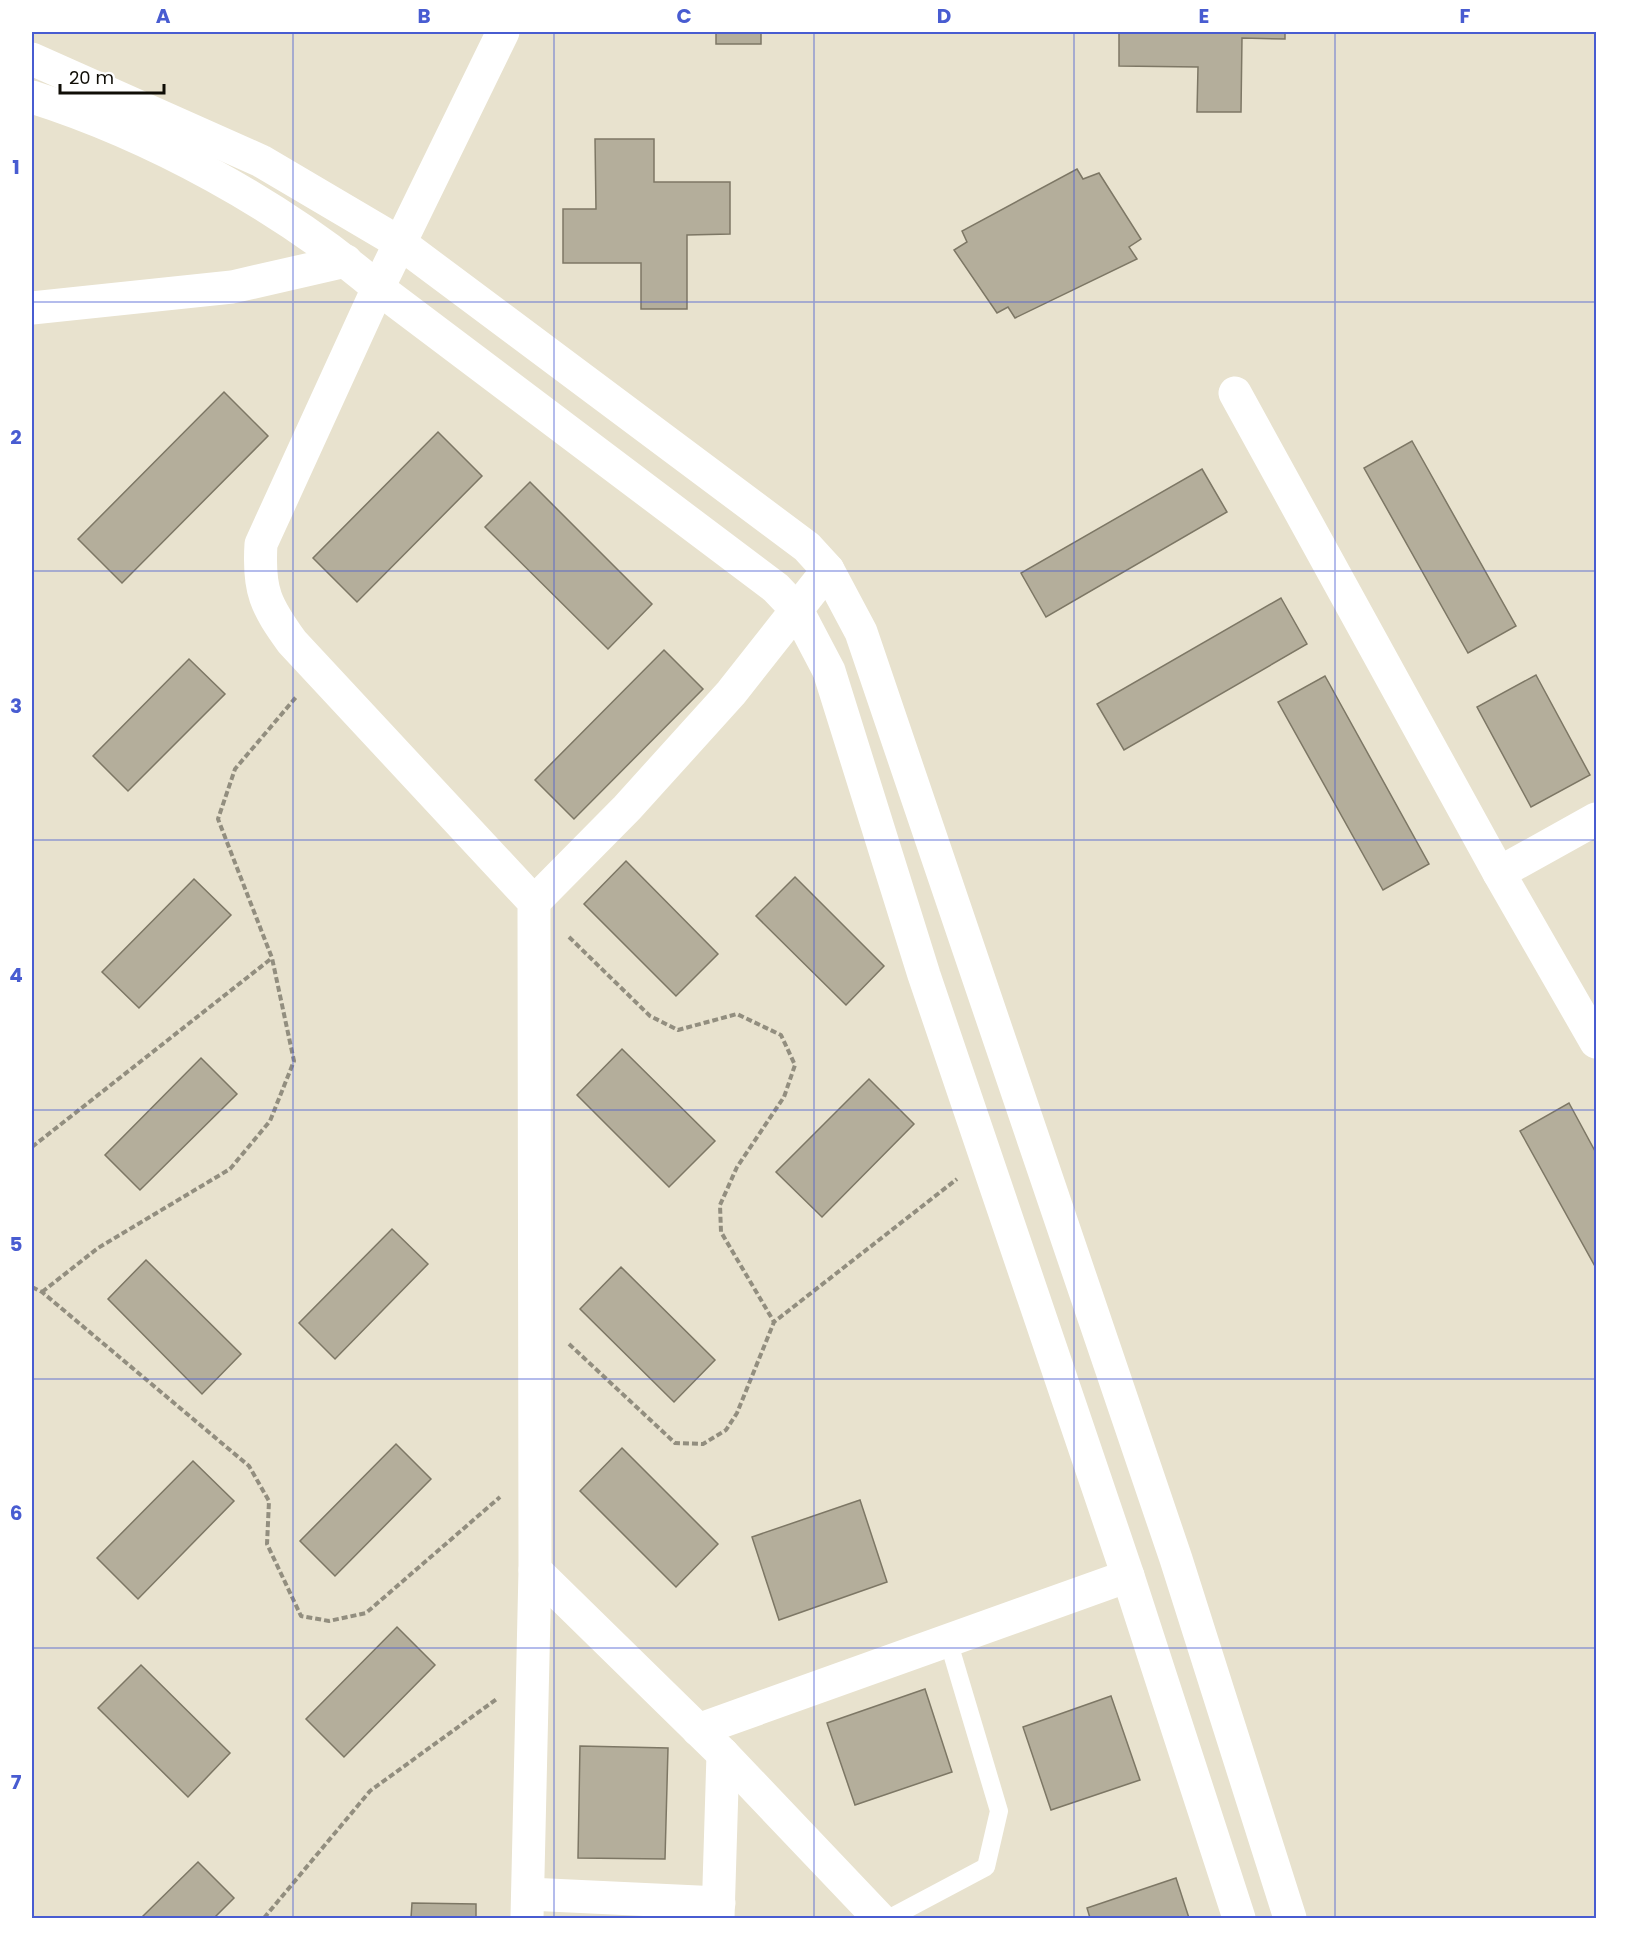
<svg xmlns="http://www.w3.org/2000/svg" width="1628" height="1950" font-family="Poppins,sans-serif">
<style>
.building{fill:#b4ae9b;stroke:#7d7765;stroke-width:1.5}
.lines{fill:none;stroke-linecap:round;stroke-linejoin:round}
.path{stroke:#928e7f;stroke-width:4;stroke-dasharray:6 3;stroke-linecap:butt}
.service{stroke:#fff;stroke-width:18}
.minor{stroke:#fff;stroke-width:33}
.tertiary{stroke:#fff;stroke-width:33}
.grid{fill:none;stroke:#485cd1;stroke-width:1.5;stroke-opacity:0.55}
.neatline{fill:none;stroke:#485cd1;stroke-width:2}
.grid-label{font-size:20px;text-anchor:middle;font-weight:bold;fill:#485cd1}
</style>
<rect width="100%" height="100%" fill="#e8e2ce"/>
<g class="building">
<rect x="716" y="32" width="45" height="12"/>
<polygon points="1119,32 1285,32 1285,39 1242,38 1241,112 1197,112 1198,67 1119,66"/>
<polygon points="595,139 654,139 654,182 730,182 730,234 687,235 687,309 641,309 641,263 563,263 563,209 596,209"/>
<polygon points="1077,169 1083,179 1099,173 1141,239 1129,247 1137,259 1015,318 1008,307 997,313 954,250 967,242 962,231"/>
<polygon points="224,392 268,436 122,583 78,539"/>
<polygon points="438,432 482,476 357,602 313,558"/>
<polygon points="1412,441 1516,626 1468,653 1364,468"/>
<polygon points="1202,469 1227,512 1046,617 1021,573"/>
<polygon points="530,482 652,604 608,649 485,527"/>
<polygon points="1281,598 1307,644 1124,750 1097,704"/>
<polygon points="664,650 703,689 574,819 535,780"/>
<polygon points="189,659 225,694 128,791 93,756"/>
<polygon points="1536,675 1590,775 1531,807 1477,707"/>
<polygon points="1325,676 1429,864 1383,890 1278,702"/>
<polygon points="626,861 718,954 676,996 584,904"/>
<polygon points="795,877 884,966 846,1005 756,916"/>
<polygon points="194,879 231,915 139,1008 102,972"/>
<polygon points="622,1049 715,1141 669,1187 577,1095"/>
<polygon points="201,1058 237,1094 140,1190 105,1155"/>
<polygon points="869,1079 914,1124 822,1217 776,1172"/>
<polygon points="1569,1103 1596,1153 1596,1268 1520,1131"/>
<polygon points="392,1229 428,1264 335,1359 299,1323"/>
<polygon points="146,1260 241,1354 202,1394 108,1299"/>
<polygon points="621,1267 715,1360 674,1402 580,1309"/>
<polygon points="396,1444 431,1479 335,1576 300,1541"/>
<polygon points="622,1448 718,1544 676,1587 580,1491"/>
<polygon points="193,1461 234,1501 138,1599 97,1558"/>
<polygon points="860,1500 887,1582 779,1620 752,1537"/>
<polygon points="397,1627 435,1665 344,1757 306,1719"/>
<polygon points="141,1665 230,1753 188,1797 98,1708"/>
<polygon points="925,1689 952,1772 855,1805 827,1723"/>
<polygon points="1111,1696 1140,1780 1051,1810 1023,1727"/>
<polygon points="580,1746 668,1748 665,1859 578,1858"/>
<polygon points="198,1862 234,1898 214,1918 141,1918"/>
<polygon points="1176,1878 1189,1918 1090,1918 1087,1908"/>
<polygon points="412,1903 476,1904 476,1918 411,1918"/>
</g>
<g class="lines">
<g class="path">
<polyline points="569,937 650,1016 678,1030 737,1014 781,1035 795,1065 784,1097 737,1167 720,1205 721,1232 774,1322"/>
<polyline points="32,1147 272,958"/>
<polyline points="32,1287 42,1292 249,1466 269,1501 267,1544 301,1616 329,1621 366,1613 500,1497"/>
<polyline points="42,1292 98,1248 230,1169 270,1121 294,1061 272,958 218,819 235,769 297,696"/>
<polyline points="569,1344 675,1443 703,1444 726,1430 737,1413 774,1322 957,1179"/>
<polyline points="264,1918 370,1791 498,1698"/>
</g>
<polyline class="service" points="890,1918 986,1867 999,1811 948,1640"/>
<g class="minor">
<path d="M503,32L378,288L261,544C258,591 266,606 292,642L534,902L535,1570L527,1918"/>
<polyline points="32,308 232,287 346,261"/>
<polyline points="1235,393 1499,873 1596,1042"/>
<polyline points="1499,873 1596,819"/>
<polyline points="534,902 627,808 731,693 828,570"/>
<polyline points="535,1570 723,1754 879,1918"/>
<polyline points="698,1730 1128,1576"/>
<polyline points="528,1894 719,1903"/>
<polyline points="718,1918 723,1754"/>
</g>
<g class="tertiary">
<polyline points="32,59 261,161 400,243 807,547 828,570 861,632 1176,1559 1290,1918"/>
<path d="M32,97C152,135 282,206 378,288L776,588L797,610L829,671L924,975L1128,1576L1239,1918"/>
</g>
</g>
<path class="grid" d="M293,32V1918M554,32V1918M814,32V1918M1074,32V1918M1335,32V1918M32,302H1596M32,571H1596M32,840H1596M32,1110H1596M32,1379H1596M32,1648H1596"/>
<rect width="1628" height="1950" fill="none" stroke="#ffffff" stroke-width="66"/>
<path d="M60 84v9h104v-9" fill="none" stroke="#0f0d06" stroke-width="3"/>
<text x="69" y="84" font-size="18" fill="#0f0d06" stroke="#ffffff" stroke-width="4.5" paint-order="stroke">20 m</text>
<rect x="33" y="33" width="1562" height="1884" class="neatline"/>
<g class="grid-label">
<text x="163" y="23">A</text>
<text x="424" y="23">B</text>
<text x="684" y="23">C</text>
<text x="944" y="23">D</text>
<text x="1204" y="23">E</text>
<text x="1465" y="23">F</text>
<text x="16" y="174">1</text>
<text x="16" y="444">2</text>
<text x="16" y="713">3</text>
<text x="16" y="982">4</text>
<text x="16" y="1251">5</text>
<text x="16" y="1520">6</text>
<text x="16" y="1789">7</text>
</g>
</svg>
